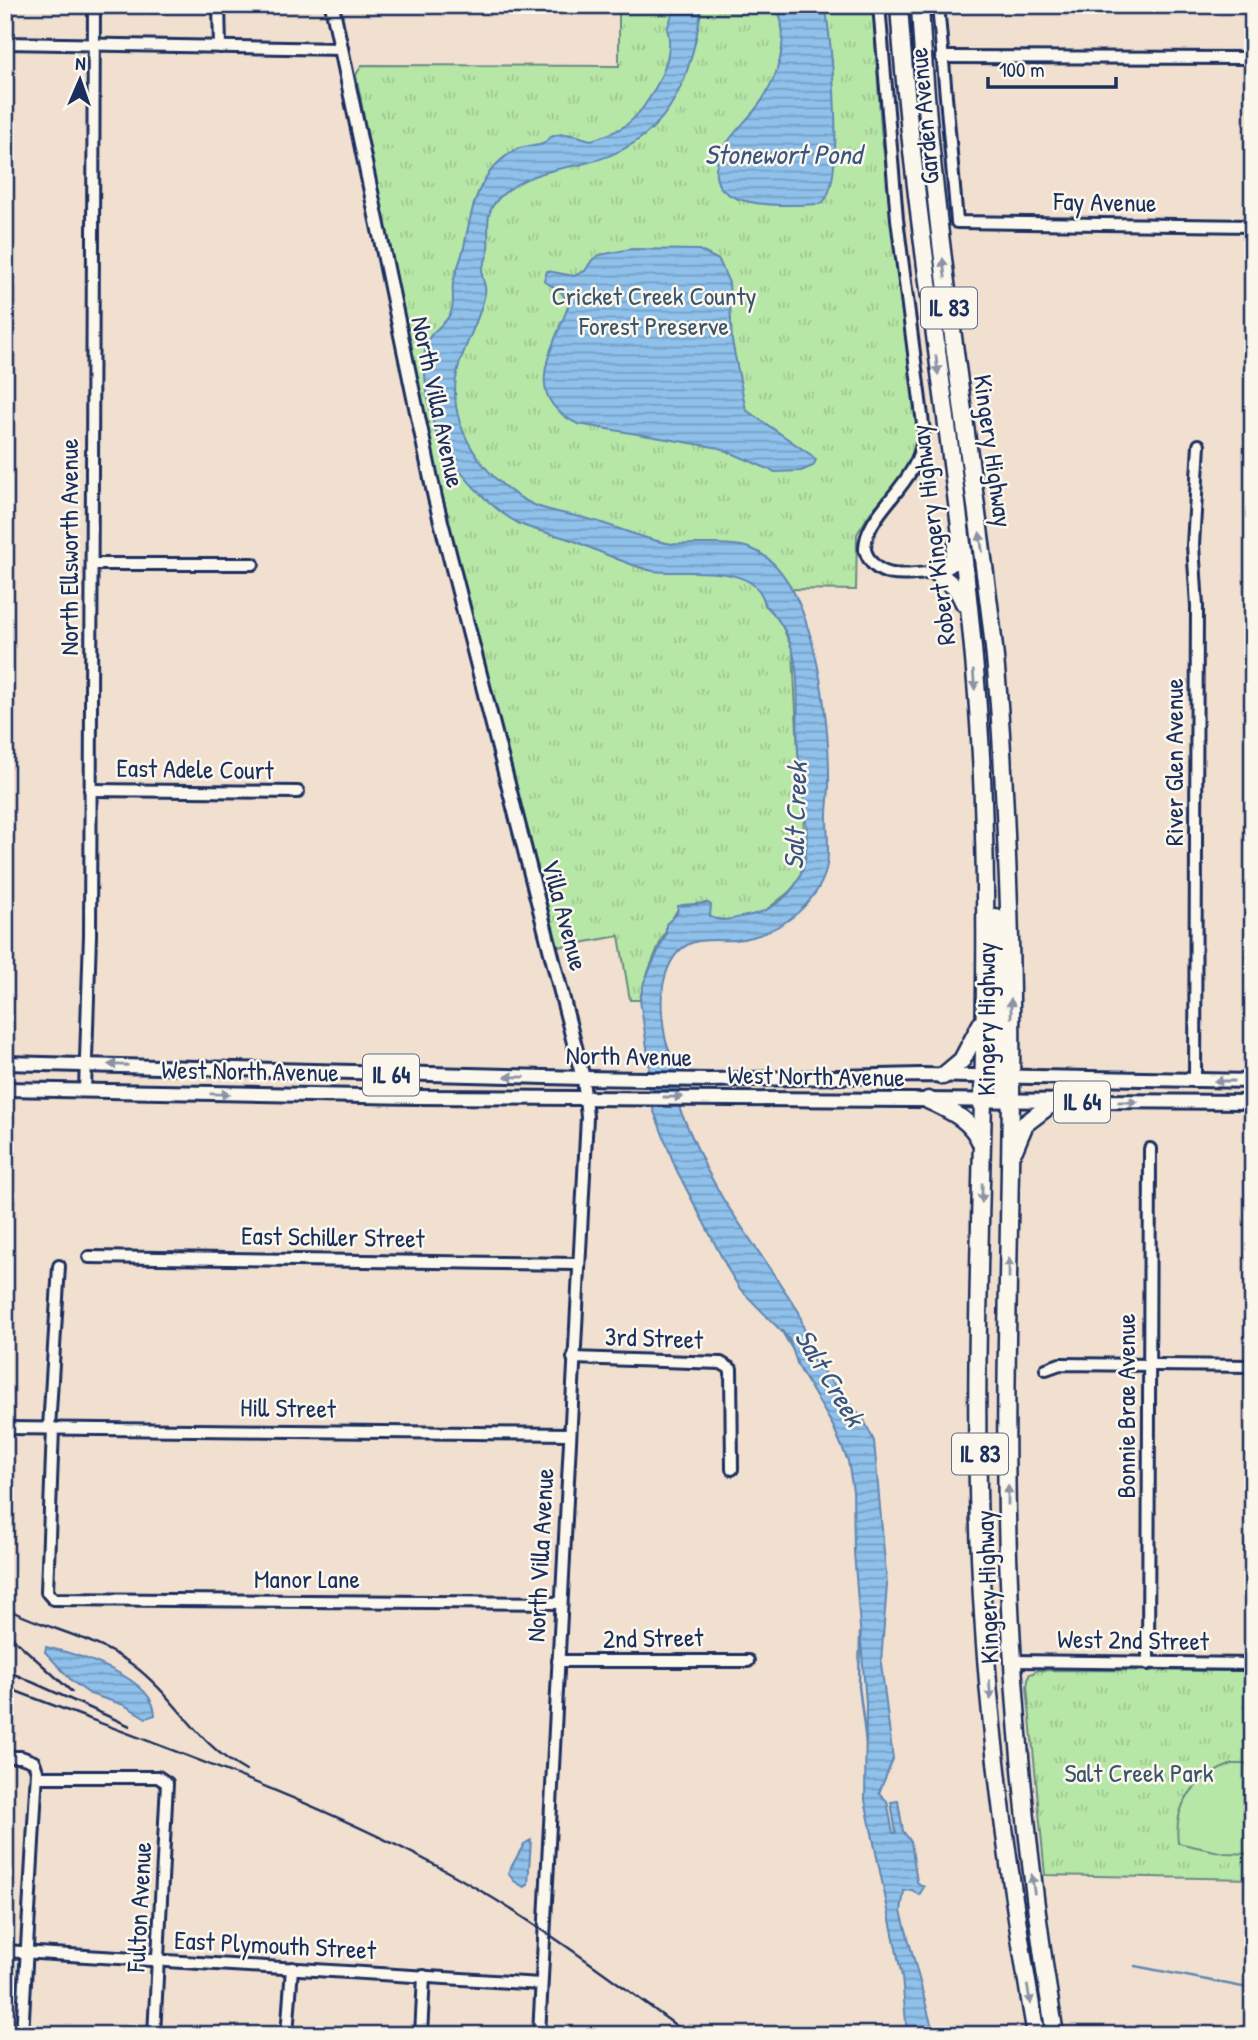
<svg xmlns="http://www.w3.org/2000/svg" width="1258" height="2040" font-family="'Patrick Hand',sans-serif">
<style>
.grass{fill:url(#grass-tufts);stroke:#698b82;stroke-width:2}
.pitch{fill:#b7e7a6;stroke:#698b82;stroke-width:2}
.water{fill:url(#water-rules);stroke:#6187b3;stroke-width:2}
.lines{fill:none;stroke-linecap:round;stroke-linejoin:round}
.stream{stroke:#6187b3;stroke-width:2.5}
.minor-casing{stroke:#1b2f5e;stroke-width:16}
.major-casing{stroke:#1b2f5e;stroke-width:18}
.highway-casing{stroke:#1b2f5e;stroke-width:21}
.minor{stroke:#fbf7ec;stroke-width:10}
.major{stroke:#fbf7ec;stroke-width:12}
.highway{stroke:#fbf7ec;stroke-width:16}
.rail{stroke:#1b2f5e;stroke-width:2.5}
.oneway{fill:#8b93a5}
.labels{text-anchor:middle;stroke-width:5;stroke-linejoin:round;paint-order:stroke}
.shield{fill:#fbf7ec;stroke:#5e6b89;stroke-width:2}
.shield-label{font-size:24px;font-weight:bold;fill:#1b2f5e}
.street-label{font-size:26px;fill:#1b2f5e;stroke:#fbf7ec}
.park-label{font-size:26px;fill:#3a546c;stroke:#fbf7ec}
.water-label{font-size:28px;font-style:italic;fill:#385481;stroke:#fbf7ec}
</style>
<defs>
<pattern id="grass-tufts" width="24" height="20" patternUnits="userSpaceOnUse" patternTransform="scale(1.75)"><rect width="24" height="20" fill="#b7e7a6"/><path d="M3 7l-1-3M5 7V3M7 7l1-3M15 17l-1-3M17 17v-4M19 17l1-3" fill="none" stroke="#9dc691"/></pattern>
<pattern id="water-rules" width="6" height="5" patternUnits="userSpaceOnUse" patternTransform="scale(1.75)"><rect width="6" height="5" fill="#8fc1eb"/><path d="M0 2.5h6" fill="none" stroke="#749dc2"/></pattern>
</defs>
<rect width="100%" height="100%" fill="#f1e0cf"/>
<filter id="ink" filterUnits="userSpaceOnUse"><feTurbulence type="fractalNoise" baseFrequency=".0143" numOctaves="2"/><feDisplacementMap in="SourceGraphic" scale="14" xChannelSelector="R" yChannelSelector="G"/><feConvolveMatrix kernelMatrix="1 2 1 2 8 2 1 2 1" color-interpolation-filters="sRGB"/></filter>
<g filter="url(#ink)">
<g class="grass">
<path d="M619,5H873L881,130L918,421V442L905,472L870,513L857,534L856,590L790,589L779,618L793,651L798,752L804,799L803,865L798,882L789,892L761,914L731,920L713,919L710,916L708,903L682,905C670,915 643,980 640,1000H630L619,936L558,947L440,487L407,342L356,75L362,65L619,66Z"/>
<polygon points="1038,1670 1253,1671 1253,1879 1045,1875 1027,1686 1029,1675"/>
</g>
<path class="pitch" d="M1232,1764H1253V1854L1224,1853L1178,1843C1173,1802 1195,1778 1232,1764Z"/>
<g class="water">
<path d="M676,5H702C690,84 668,145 582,164C552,170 521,175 498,199C481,217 492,235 487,256C486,261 482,266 482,271C481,279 487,285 485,293C480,321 463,346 457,373C446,426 485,481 532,504C551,513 573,514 592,520C618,527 646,541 673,544C696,545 720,542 742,546C816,561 830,723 829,785C829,795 827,805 827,815C827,846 834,869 813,896C796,920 764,938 735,940C721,941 701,938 689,944C666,955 660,989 662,1012C664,1034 665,1052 681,1068L680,1110L706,1168L723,1199L799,1312L813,1360L863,1418L874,1441L887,1585L881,1663L893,1759L879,1793L887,1801L893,1833H896L891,1802L898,1801L903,1831L911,1842L917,1882L924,1887L919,1895L912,1890L904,1891L901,1911L934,2035H907L902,1977L865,1800L866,1704L854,1552L853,1491L848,1461L833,1426L798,1366L789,1339L740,1289L729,1271L676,1169L650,1101L649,1061L640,1000L644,982L666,934V924L677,914L678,906L708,903L711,905L710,916C720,924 734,918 746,916C766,913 786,901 797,882C817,849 800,787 798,750C796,721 801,677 792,649C787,631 779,618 765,605C757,560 684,576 653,571C636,568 595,550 579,543C559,534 538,533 518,523C488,507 463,476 443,449C432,434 417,355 429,338C435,328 450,321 452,309C454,301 452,291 453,283C456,269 463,256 465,242C473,203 479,170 517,149C525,145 536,147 543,144C546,142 548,138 551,137C565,130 579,137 591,140C603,136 616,133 626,125C649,108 677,57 667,29Z"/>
<path d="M776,5H824L827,17C831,47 847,191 820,204C784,206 689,212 723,149C731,135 744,123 754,111C777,83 792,40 776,5Z"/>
<path d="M631,249L699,250L719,260L729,283L732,341L746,410L811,455L816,460L813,466L801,471L775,472L720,448L578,424C519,396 553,349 569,304L561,292L544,281L547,271L574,276L585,271L592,260L600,255Z"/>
<path d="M46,1647C77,1654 154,1677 155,1715L146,1718L124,1705L90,1694L73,1682L45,1652Z"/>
<polygon points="531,1840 528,1885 524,1887 514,1881 508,1873 524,1844"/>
</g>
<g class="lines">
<g class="stream">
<polyline points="782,1331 793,1350"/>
<polyline points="860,1633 859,1686 866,1742"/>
<polyline points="1135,1966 1253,1989"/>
</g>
<g class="minor-casing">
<g id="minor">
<polyline points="219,5 220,47"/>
<path d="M879,5L897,219L924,432C921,485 864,511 865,550C875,582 908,575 936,572"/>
<polyline points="938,5 957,222 1253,226"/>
<polyline points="5,43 342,49"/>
<polyline points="941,57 1253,58"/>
<polyline points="92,564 253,564"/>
<polyline points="90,790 298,792"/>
<polyline points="1195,1081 1197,606 1193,545 1199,445"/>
<polyline points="85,1090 90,935 94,5"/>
<polyline points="89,1257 578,1264"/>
<polyline points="573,1358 721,1363 731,1369 732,1469"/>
<polyline points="1046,1369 1060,1364 1253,1366"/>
<polyline points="5,1428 569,1434"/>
<polyline points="49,1428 59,1266"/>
<polyline points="53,1428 47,1592 53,1599 560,1603"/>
<polyline points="558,1661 748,1661"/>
<polyline points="1013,1661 1253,1664"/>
<polyline points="1148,1664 1150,1149"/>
<polyline points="5,1757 21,1757 34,1762 37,1771 22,2035"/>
<polyline points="37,1777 158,1777 167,1783 154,2035"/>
<polyline points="5,1951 541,1984"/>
<polyline points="287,2035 292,1968"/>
<polyline points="421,2035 424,1976"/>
<polyline points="539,2035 587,1117 583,1078"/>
</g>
</g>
<g class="major-casing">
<g id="major">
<polyline points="332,5 435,498 583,1078"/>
<polyline points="5,1063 583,1078 710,1080 921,1075 1253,1081"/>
<polyline points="5,1089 415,1097 1253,1102"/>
</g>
</g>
<g class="highway-casing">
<g id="highway">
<path d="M899,5C915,251 965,493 980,738C997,1024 966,1312 982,1598C990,1745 1011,1890 1036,2035"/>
<path d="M920,5C930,207 964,405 989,605C1001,696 1004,789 1008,881C1018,1106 1001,1331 1008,1556C1013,1717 1029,1877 1055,2035"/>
<polyline points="936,572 952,562 957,544"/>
<polyline points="936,572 957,589 964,603"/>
<polyline points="995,917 997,1062 1006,1089"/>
<polyline points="943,1076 962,1060 981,1024"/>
<path d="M928,1100C950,1111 971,1119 981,1143"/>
<polyline points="1014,1150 1025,1124 1054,1102"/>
</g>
</g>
<use href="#minor" class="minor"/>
<use href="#major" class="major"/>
<use href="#highway" class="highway"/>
<g class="rail">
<path d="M5,1608C46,1629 95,1637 133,1665C176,1697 196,1744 246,1771"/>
<polyline points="5,1631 72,1692"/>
<polyline points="5,1670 130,1726"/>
<path d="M5,1687C151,1743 300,1793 437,1866C527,1914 607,1975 689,2035"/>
</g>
</g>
<defs><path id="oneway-solid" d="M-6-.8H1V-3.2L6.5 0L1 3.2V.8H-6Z" transform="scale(1.75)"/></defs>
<g class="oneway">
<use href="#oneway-solid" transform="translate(944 268) rotate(-97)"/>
<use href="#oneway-solid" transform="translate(937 365) rotate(83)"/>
<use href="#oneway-solid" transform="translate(981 542) rotate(-98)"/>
<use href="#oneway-solid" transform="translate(974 680) rotate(85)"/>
<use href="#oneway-solid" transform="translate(1011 1008) rotate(-91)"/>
<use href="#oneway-solid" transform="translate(118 1065) rotate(-178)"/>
<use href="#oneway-solid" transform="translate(515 1077) rotate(-179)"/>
<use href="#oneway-solid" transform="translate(1224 1081) rotate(-180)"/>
<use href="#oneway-solid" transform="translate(220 1094) rotate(1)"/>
<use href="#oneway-solid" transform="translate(673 1097)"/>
<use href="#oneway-solid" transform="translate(1128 1102)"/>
<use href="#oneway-solid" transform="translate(982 1193) rotate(91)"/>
<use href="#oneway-solid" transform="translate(1009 1268) rotate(-90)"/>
<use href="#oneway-solid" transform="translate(1008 1495) rotate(-90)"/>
<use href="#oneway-solid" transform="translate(990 1690) rotate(86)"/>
<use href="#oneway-solid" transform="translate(1033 1884) rotate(-98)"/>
<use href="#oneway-solid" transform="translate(1029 1995) rotate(80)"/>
</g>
</g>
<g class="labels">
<g class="shield">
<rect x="921" y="287.5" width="56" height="41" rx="5"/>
<rect x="363" y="1054.5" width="56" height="41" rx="5"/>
<rect x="1054" y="1081.5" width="56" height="41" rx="5"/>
<rect x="952" y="1433.5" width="56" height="41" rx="5"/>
</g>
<g class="shield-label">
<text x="949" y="316">IL 83</text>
<text x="391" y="1083">IL 64</text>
<text x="1082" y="1110">IL 64</text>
<text x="980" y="1462">IL 83</text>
</g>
<g class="street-label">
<text transform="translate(924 116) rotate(-95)" y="9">Garden Avenue</text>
<text transform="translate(1105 202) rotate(1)" y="9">Fay Avenue</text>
<text transform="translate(438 402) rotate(78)" y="9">North Villa Avenue</text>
<text transform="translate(993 451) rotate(82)" y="9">Kingery Highway</text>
<text transform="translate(933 535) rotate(-97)" y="9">Robert Kingery Highway</text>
<text transform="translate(69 547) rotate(-90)" y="9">North Ellsworth Avenue</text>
<text transform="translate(1174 762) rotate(-90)" y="9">River Glen Avenue</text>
<text transform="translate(195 769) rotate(1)" y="9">East Adele Court</text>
<text transform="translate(565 915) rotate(75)" y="9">Villa Avenue</text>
<text transform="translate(986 1019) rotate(-90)" y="9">Kingery Highway</text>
<text transform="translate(629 1056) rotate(1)" y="9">North Avenue</text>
<text transform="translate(250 1071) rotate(1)" y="9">West North Avenue</text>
<text transform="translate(816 1076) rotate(1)" y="9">West North Avenue</text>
<text transform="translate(333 1237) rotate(1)" y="9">East Schiller Street</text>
<text transform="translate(654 1338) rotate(2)" y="9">3rd Street</text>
<text transform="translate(1126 1406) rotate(-90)" y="9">Bonnie Brae Avenue</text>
<text transform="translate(288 1408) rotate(1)" y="9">Hill Street</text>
<text transform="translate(540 1555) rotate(-87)" y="9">North Villa Avenue</text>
<text x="307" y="1588">Manor Lane</text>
<text transform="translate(987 1587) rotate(-92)" y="9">Kingery Highway</text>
<text transform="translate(653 1638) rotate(-1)" y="9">2nd Street</text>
<text transform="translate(1133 1640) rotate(1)" y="9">West 2nd Street</text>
<text transform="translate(139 1907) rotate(-87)" y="9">Fulton Avenue</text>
<text transform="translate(275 1945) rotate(3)" y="9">East Plymouth Street</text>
</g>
<g class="park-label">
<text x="654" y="305">Cricket Creek County<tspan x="654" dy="30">Forest Preserve</tspan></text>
<text x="1139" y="1782">Salt Creek Park</text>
</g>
<g class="water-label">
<text x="783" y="164">Stonewort Pond</text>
<text transform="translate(795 816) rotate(-88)" y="10">Salt Creek</text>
<text transform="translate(830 1377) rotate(59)" y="10">Salt Creek</text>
</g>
</g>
<rect width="1258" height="2040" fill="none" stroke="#fbf7ec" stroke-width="28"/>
<rect x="14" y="14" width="1230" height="2012" fill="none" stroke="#1b2f5e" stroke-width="2.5" filter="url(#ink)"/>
<g transform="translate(80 80) rotate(2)" stroke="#fbf7ec" stroke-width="5" paint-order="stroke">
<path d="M0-5L12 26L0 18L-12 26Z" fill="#1b2f5e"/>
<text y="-10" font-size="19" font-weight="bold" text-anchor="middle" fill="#1b2f5e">N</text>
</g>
<path d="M988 77v10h128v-10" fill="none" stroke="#1b2f5e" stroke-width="3.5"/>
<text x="999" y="77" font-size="21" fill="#1b2f5e" stroke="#fbf7ec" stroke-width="5" paint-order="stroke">100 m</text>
</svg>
